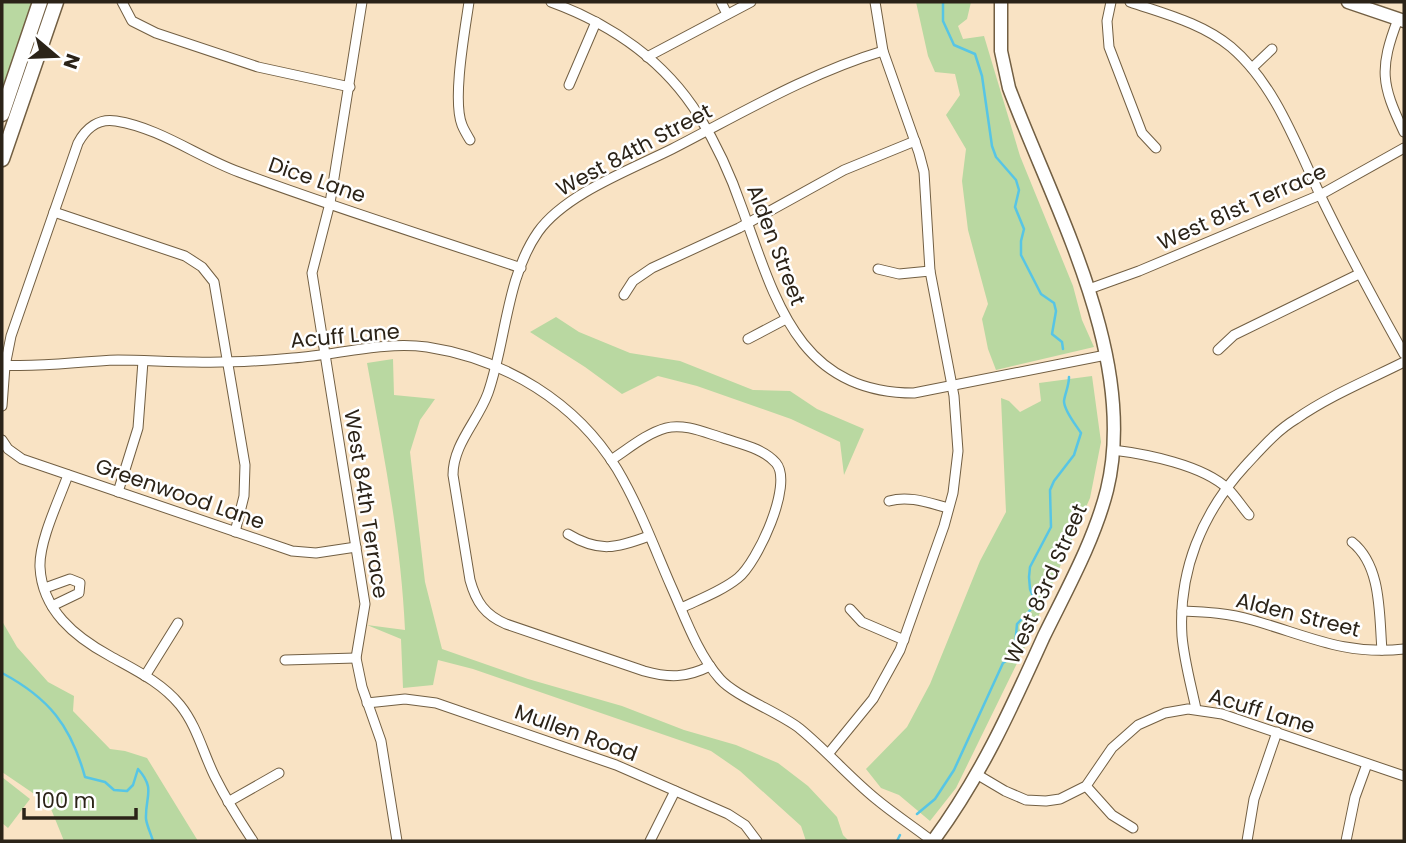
<svg xmlns="http://www.w3.org/2000/svg" width="1406" height="843" font-family="Poppins,sans-serif">
<style>
.green{fill:#b9d8a1}
.lines{fill:none;stroke-linecap:round;stroke-linejoin:round}
.stream{stroke:#57c5e5;stroke-width:2.5}
.street-casing{stroke:#725f43;stroke-width:11}
.secondary-casing{stroke:#725f43;stroke-width:15}
.primary-casing{stroke:#725f43;stroke-width:17}
.street{stroke:#fff;stroke-width:9}
.secondary{stroke:#fff;stroke-width:12}
.primary{stroke:#fff;stroke-width:14}
.labels{text-anchor:middle;stroke-width:5;stroke-linejoin:round;paint-order:stroke}
.street-label{font-size:21px;fill:#2b2318;stroke:#fff}
</style>
<rect width="100%" height="100%" fill="#f9e3c4"/>
<g class="green">
<polygon points="2,2 34,2 2,95"/>
<polygon points="916,2 971,2 967,19 958,26 963,39 984,36 1020,156 1073,286 1082,320 1094,347 996,370 988,349 982,319 988,304 968,230 962,181 966,149 946,115 960,95 955,74 935,72 928,56"/>
<polygon points="556,317 579,332 630,353 680,361 753,390 790,391 817,409 864,429 844,475 840,442 791,419 697,386 658,376 622,394 585,367 530,332"/>
<path d="M393,359L394,395L435,399L420,420L410,452L425,582L442,649L528,679L622,706L684,730L736,745L778,763L808,786L837,817L843,835L849,841H806L801,826L740,771L711,751L473,669L438,660L433,685L403,688L401,639L367,625L405,630C401,540 383,451 367,363Z"/>
<polygon points="1092,376 1101,442 1090,498 1025,647 956,788 930,821 899,795 881,788 866,769 907,727 930,684 980,561 1006,512 1001,398 1009,401 1020,412 1041,401 1039,383"/>
<polygon points="2,621 17,647 48,682 74,696 73,711 110,749 125,751 147,758 198,841 64,841 49,804 2,772"/>
<polygon points="2,777 30,799 8,828 2,823"/>
</g>
<g class="lines">
<g class="stream">
<polyline points="943,2 943,21 954,45 975,54 982,76 992,146 996,157 1016,180 1019,190 1015,207 1024,229 1021,241 1021,255 1041,294 1054,303 1056,311 1052,334 1062,342 1063,349"/>
<path d="M2,671V673C49,698 71,726 85,777L105,782L114,790L127,791L133,785L138,769C156,789 145,796 146,819C147,826 151,834 153,841"/>
<path d="M917,814L935,799L954,770L1003,663L1014,656L1017,624L1036,604L1030,589L1029,577L1030,567L1051,527L1050,490L1054,481L1074,455L1081,433C1076,425 1064,411 1064,401C1065,393 1069,386 1069,377"/>
<polyline points="897,841 900,835"/>
</g>
<g class="street-casing">
<g id="street">
<polyline points="122,2 132,21 156,33 258,67 350,87"/>
<polyline points="362,2 330,203 312,273 365,604 356,658 362,687 381,741 397,841"/>
<path d="M469,2C465,30 452,100 462,125C464,130 467,135 470,140"/>
<path d="M551,2C611,24 665,61 699,116C717,145 731,176 742,208C775,298 797,393 914,393L1106,355"/>
<polyline points="721,2 727,14"/>
<polyline points="1111,2 1107,21 1109,47 1142,133 1156,148"/>
<path d="M1130,2C1165,14 1202,23 1231,47C1277,86 1298,150 1324,203C1349,254 1376,304 1404,354"/>
<path d="M1398,19C1379,69 1381,84 1404,132"/>
<polyline points="647,57 751,2"/>
<polyline points="1252,68 1272,49"/>
<polyline points="569,85 596,22"/>
<polyline points="54,212 185,256 202,267 214,282 245,465 244,496 235,532"/>
<polyline points="878,269 899,274 930,271"/>
<polyline points="1089,289 1139,271 1320,195 1404,148"/>
<polyline points="624,295 633,281 652,268 739,228 844,170 915,141"/>
<polyline points="748,339 786,319"/>
<polyline points="1218,350 1234,335 1359,274"/>
<path d="M2,365C41,368 79,361 118,360C143,360 169,362 194,362C227,363 260,361 293,358C337,355 383,341 427,347C505,359 576,402 617,469C639,506 654,547 671,586C685,617 697,653 720,679C735,696 778,712 799,728C826,750 849,777 876,799C894,814 914,827 932,841"/>
<path d="M2,406L5,366L11,336L78,143C86,128 99,118 116,121C160,128 198,157 239,172C332,207 427,236 521,268"/>
<polyline points="2,440 8,449 22,459 292,551 316,553 356,547"/>
<path d="M1113,450C1146,454 1203,465 1228,489C1236,497 1242,507 1249,515"/>
<path d="M611,460C628,449 647,433 666,428C684,423 706,433 723,438C740,444 763,448 776,463C794,484 757,563 738,578C722,591 700,599 681,608"/>
<path d="M68,475C59,500 39,541 40,567C42,610 75,637 110,656C135,670 161,682 180,705C197,726 203,753 215,777C226,799 239,820 253,841"/>
<polyline points="118,492 138,428 143,361"/>
<path d="M889,501C909,495 929,503 948,508"/>
<path d="M568,534C599,553 617,548 649,536"/>
<path d="M1352,542C1382,566 1379,615 1382,650"/>
<polyline points="45,588 70,579 80,583 79,593 52,606"/>
<polyline points="850,609 862,622 904,640"/>
<path d="M1182,611C1206,612 1229,613 1252,620C1306,635 1345,656 1404,649"/>
<polyline points="285,660 356,658"/>
<path d="M710,666C686,678 669,678 644,671L506,624C485,615 476,602 470,580L453,475C453,444 478,421 488,393C506,342 506,278 538,232C565,194 630,170 672,149C740,114 809,73 883,51"/>
<polyline points="145,676 178,623"/>
<polyline points="367,703 405,699 436,703 616,765 728,814 745,825 757,841"/>
<path d="M1196,709C1191,685 1184,660 1182,636C1178,571 1202,513 1245,466C1261,449 1276,431 1296,419C1329,396 1368,380 1404,362"/>
<polyline points="829,753 873,699 900,650 944,526 953,493 958,451 954,396 930,271 924,172 919,153 883,51 875,2"/>
<polyline points="978,775 1005,791 1026,800 1046,801 1060,799 1086,786 1112,748 1138,725 1165,713 1188,709 1222,714 1404,776"/>
<polyline points="1086,786 1112,815 1133,828"/>
<polyline points="228,802 279,773"/>
<polyline points="650,841 675,791"/>
<polyline points="1247,841 1254,799 1277,732"/>
<polyline points="1346,841 1355,797 1367,764"/>
</g>
</g>
<g class="secondary-casing">
<g id="secondary">
<polyline points="1348,2 1404,21"/>
<path d="M933,841C981,776 1011,709 1044,636C1067,589 1094,541 1107,490C1139,358 1054,208 1009,88L1001,51V2"/>
</g>
</g>
<g class="primary-casing">
<g id="primary">
<polyline points="2,114 40,2"/>
<polyline points="2,159 56,2"/>
</g>
</g>
<use href="#street" class="street"/>
<use href="#secondary" class="secondary"/>
<use href="#primary" class="primary"/>
</g>
<g class="labels">
<g class="street-label">
<text transform="translate(634 150) rotate(-28)" y="7">West 84th Street</text>
<text transform="translate(317 180) rotate(19)" y="7">Dice Lane</text>
<text transform="translate(1242 207) rotate(-24)" y="7">West 81st Terrace</text>
<text transform="translate(776 245) rotate(69)" y="7">Alden Street</text>
<text transform="translate(345 336) rotate(-5)" y="7">Acuff Lane</text>
<text transform="translate(180 494) rotate(19)" y="7">Greenwood Lane</text>
<text transform="translate(366 504) rotate(81)" y="7">West 84th Terrace</text>
<text transform="translate(1046 584) rotate(-66)" y="7">West 83rd Street</text>
<text transform="translate(1298 615) rotate(14)" y="7">Alden Street</text>
<text transform="translate(1262 711) rotate(17)" y="7">Acuff Lane</text>
<text transform="translate(576 733) rotate(20)" y="7">Mullen Road</text>
</g>
</g>
<rect width="1406" height="843" fill="none" stroke="#2b2318" stroke-width="7"/>
<g transform="translate(56 56) rotate(109)" stroke="#ffffff" stroke-width="5" paint-order="stroke">
<path d="M0-5L12 26L0 18L-12 26Z" fill="#2b2318"/>
<text y="-10" font-size="19" font-weight="bold" text-anchor="middle" fill="#2b2318">N</text>
</g>
<path d="M24 808v10h112v-10" fill="none" stroke="#2b2318" stroke-width="3.5"/>
<text x="35" y="808" font-size="21" fill="#2b2318" stroke="#ffffff" stroke-width="5" paint-order="stroke">100 m</text>
</svg>
